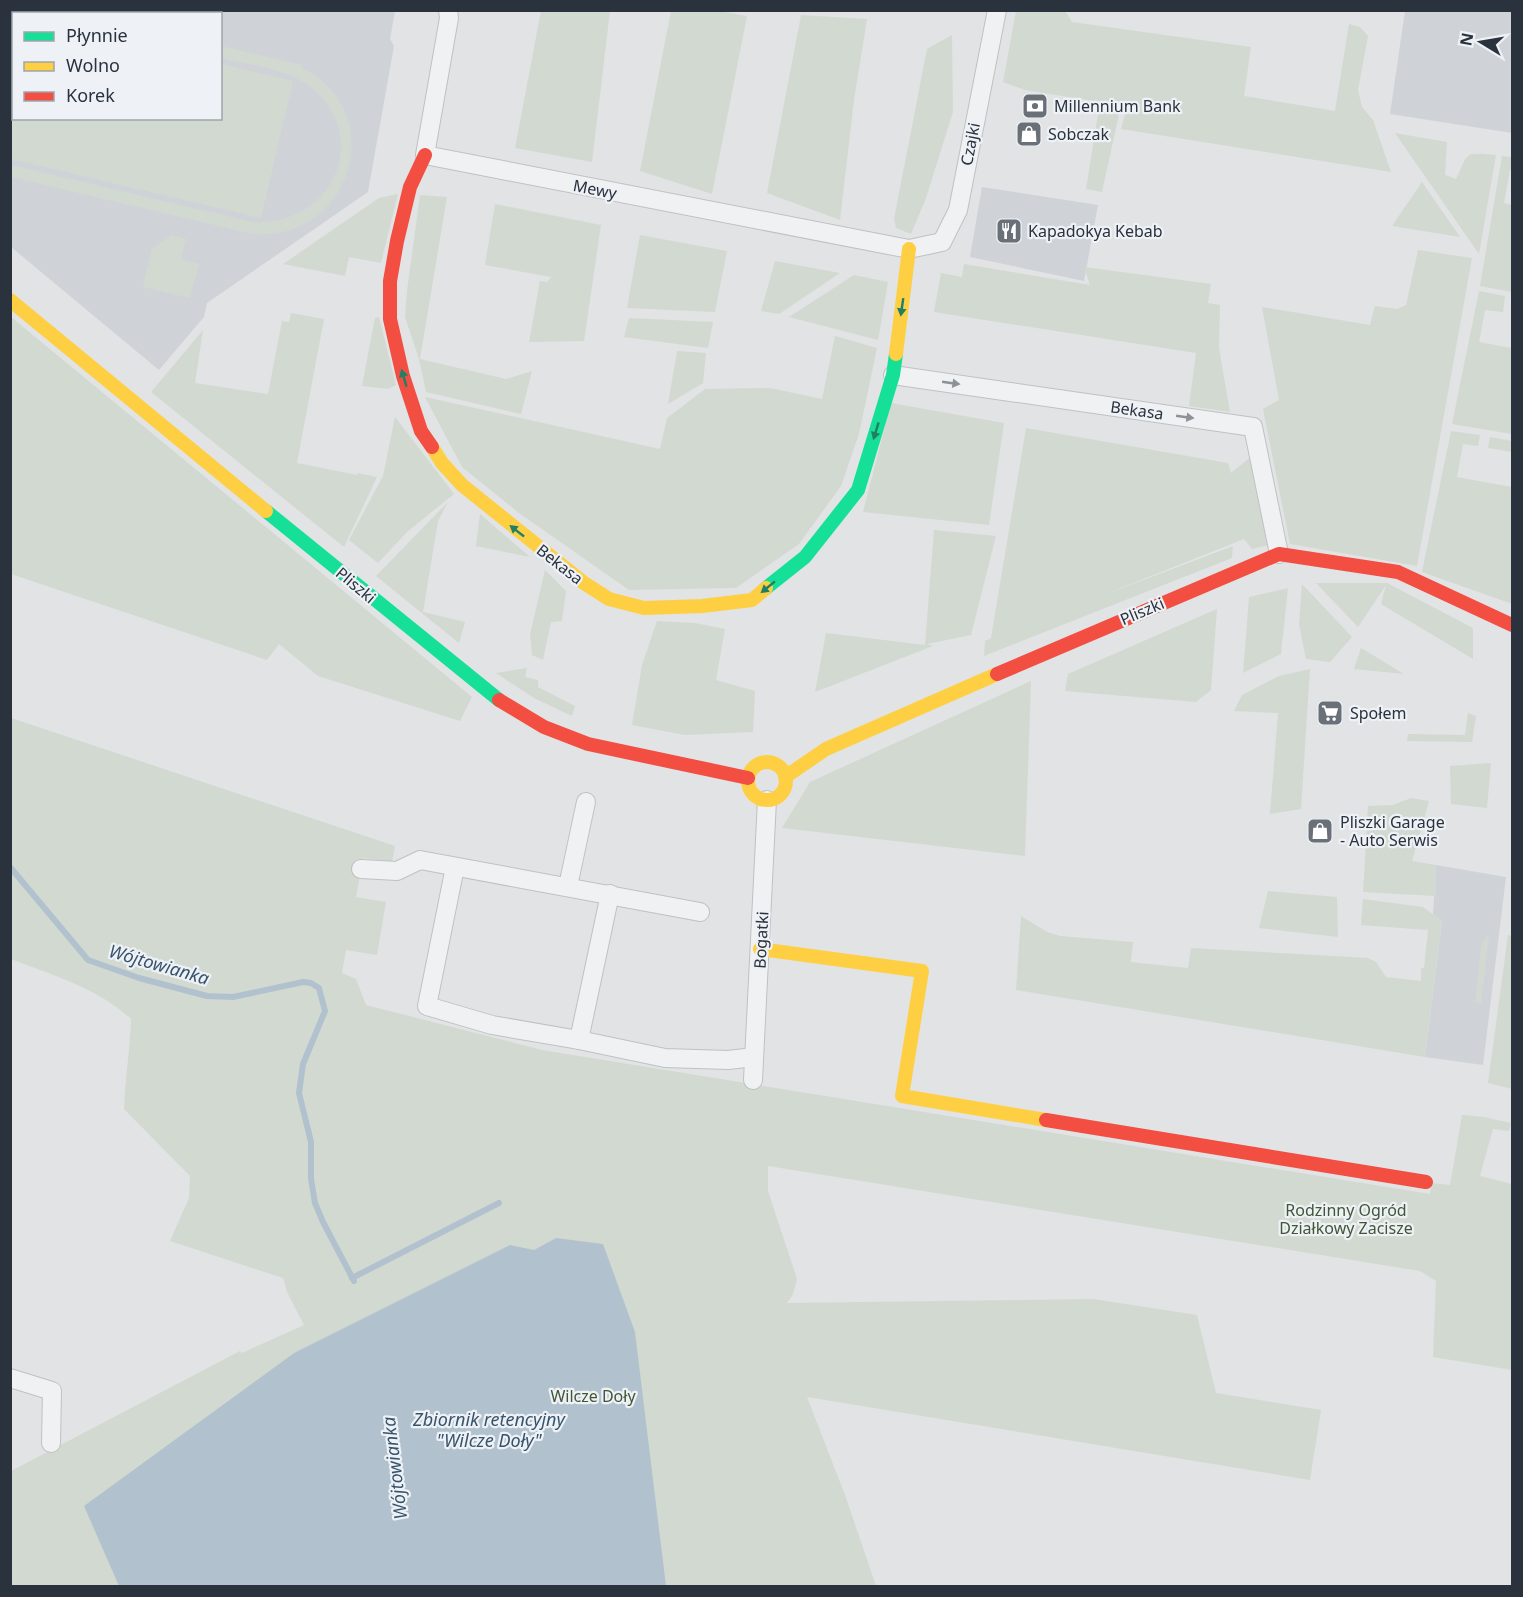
<svg xmlns="http://www.w3.org/2000/svg" width="1523" height="1597" font-family="'Noto Sans',sans-serif">
<style>
.built{fill:#cfd3d8;fill-rule:evenodd}
.green{fill:#d2d9d1}
.water{fill:#b1c2ce}
.lines{fill:none;stroke-linecap:round;stroke-linejoin:round}
.stream{stroke:#b1c2ce;stroke-width:6}
.street-casing{stroke:#bfc1c3;stroke-width:20}
.street{stroke:#f0f1f2;stroke-width:18}
.fast{stroke:#16e098;stroke-width:14}
.slow{stroke:#ffcf43;stroke-width:14}
.jam{stroke:#f24e42;stroke-width:14}
.oneway{fill:#208066}
.oneway2{fill:#8c9298}
.labels{text-anchor:middle;stroke-width:4.5;stroke-linejoin:round;paint-order:stroke}
.poi-label{font-size:16px;fill:#29323d;stroke:#eef1f5;text-anchor:start}
.street-label{font-size:16px;fill:#29323d;stroke:#eef1f5}
.park-label{font-size:16px;fill:#415738;stroke:#eef1f5}
.water-label{font-size:18px;font-style:italic;fill:#37546d;stroke:#eef1f5}
</style>
<rect width="100%" height="100%" fill="#e1e3e5"/>
<g class="built">
<path d="M10,11H395L390,39L394,46L368,192L207,303L204,317L159,370L11,247ZM14,14H220V118H14Z"/>
<polygon points="1405,11 1512,11 1512,133 1390,114"/>
<polygon points="982,187 1098,205 1084,281 970,257"/>
<polygon points="1436,865 1506,877 1483,1065 1425,1057 1442,921 1433,914"/>
</g>
<g class="green">
<polygon points="68,11 81,13 10,13 11,10"/>
<polygon points="541,11 610,11 592,162 515,148"/>
<polygon points="671,11 719,11 747,16 712,194 640,171"/>
<polygon points="1016,11 1065,11 1072,22 1251,47 1244,96 1335,111 1349,24 1360,27 1368,36 1358,90 1362,107 1373,120 1391,172 1121,129 1127,107 1121,105 1102,192 1086,189 1100,102 1025,90 1003,82"/>
<polygon points="801,15 867,19 854,100 840,220 767,193"/>
<polygon points="952,35 953,112 926,198 911,234 896,228 894,219 927,49"/>
<polygon points="13,43 14,118 220,118 221,64 293,81 261,218 11,159 10,56"/>
<path d="M221,46L302,65V68C391,112 351,242 253,234L11,177V165L252,222C331,227 373,139 312,88C288,68 250,65 221,58Z"/>
<path d="M1395,133L1447,142L1445,175L1456,179C1469,152 1463,152 1496,155L1479,254Z"/>
<polygon points="1502,156 1512,157 1512,170 1510,170 1504,203 1512,205 1512,292 1480,286"/>
<polygon points="1422,182 1460,237 1392,226"/>
<polygon points="398,194 381,263 349,257 345,276 283,264 379,198"/>
<polygon points="420,195 447,197 420,359 506,379 532,371 521,414 426,392 419,359 405,317 407,291"/>
<polygon points="495,204 601,225 584,341 529,342 540,281 547,282 551,277 485,265"/>
<polygon points="172,235 186,239 181,259 199,264 190,298 143,287 152,248"/>
<polygon points="640,235 727,251 715,312 627,308"/>
<polygon points="1418,250 1472,258 1417,566 1290,544 1263,409 1279,400 1262,307 1370,325 1375,306 1397,309 1406,305"/>
<polygon points="775,261 840,273 779,314 761,311"/>
<polygon points="964,264 1090,285 1084,267 1211,284 1208,303 1220,305 1219,348 1230,412 1189,406 1196,353 934,312 941,273 962,277"/>
<polygon points="854,275 888,282 878,340 789,317"/>
<polygon points="1479,291 1505,296 1503,312 1485,310 1479,342 1512,348 1512,434 1452,424"/>
<polygon points="291,313 324,319 297,463 357,475 358,473 377,477 344,547 151,392 203,330 195,383 268,394 282,321 289,322"/>
<polygon points="11,317 472,697 460,721 318,676 279,644 267,660 11,574"/>
<polygon points="379,317 396,385 388,389 362,386 375,318"/>
<polygon points="629,318 713,322 708,348 624,337"/>
<polygon points="835,336 877,348 859,434 841,486 799,544 736,588 629,590 519,513 462,467 425,397 660,449 667,418 705,389 770,388 822,399"/>
<polygon points="677,351 706,353 703,383 668,404"/>
<polygon points="891,403 1004,423 989,525 863,512"/>
<polygon points="395,417 454,494 407,532 378,563 349,540 383,476"/>
<polygon points="1026,428 1228,463 1231,473 1258,451 1277,543 1252,549 1244,539 1101,596 1233,546 1232,558 984,656 985,641 991,638"/>
<polygon points="1451,431 1480,435 1478,446 1463,444 1457,477 1512,487 1512,604 1422,572"/>
<polygon points="1490,437 1512,441 1512,452 1488,448"/>
<polygon points="448,502 438,521 423,612 465,622 459,643 376,576"/>
<polygon points="480,514 530,557 476,546"/>
<polygon points="934,530 996,536 971,635 927,644 933,646 815,692 826,633 925,645"/>
<polygon points="545,570 566,591 562,621 551,622 543,660 532,655 530,635"/>
<polygon points="1316,583 1387,583 1473,628 1473,659 1381,604 1386,585 1358,627"/>
<polygon points="1302,584 1352,637 1330,662 1306,659 1299,624"/>
<polygon points="1288,588 1281,654 1243,673 1249,597"/>
<polygon points="1217,609 1211,690 1196,702 1065,691 1068,674"/>
<polygon points="657,621 695,623 725,629 716,680 755,691 753,732 685,735 632,725 642,665"/>
<polygon points="1361,648 1404,674 1354,669"/>
<polygon points="527,668 525,677 538,680 538,687 575,706 572,716 534,698 496,673"/>
<polygon points="1310,669 1301,809 1270,814 1278,713 1234,711 1242,695 1279,676"/>
<polygon points="1031,681 1025,856 782,828 810,782"/>
<polygon points="1468,713 1476,716 1472,742 1407,741 1408,734 1465,735"/>
<path d="M11,718L395,846L392,862L363,858L356,897L386,902L377,955L346,950L342,973L356,979L366,1005L542,1050L1430,1194L1432,1183L1450,1185L1462,1115L1484,1117L1511,1123L1509,1131L1493,1129L1480,1176L1512,1184V1370L1433,1357L1436,1281L1420,1271L768,1166V1191L797,1279L793,1294L787,1303L1093,1299L1197,1315L1216,1393L1321,1410L1310,1480L807,1397L845,1495L876,1586H11V1471L240,1351L242,1353L304,1325L287,1292L283,1278L170,1241L189,1198L190,1176L124,1109C125,1079 130,1050 131,1019C98,988 52,975 11,959Z"/>
<polygon points="1491,763 1487,808 1451,804 1450,766"/>
<polygon points="1411,798 1429,801 1412,861 1436,865 1436,896 1363,892 1368,806 1393,805"/>
<polygon points="1268,891 1337,897 1338,937 1259,928"/>
<polygon points="1363,899 1423,907 1442,921 1425,1057 1016,990 1021,916 1047,932 1060,936 1133,942 1131,962 1188,968 1191,948 1368,958 1376,962 1386,977 1421,981 1421,968 1424,968 1428,930 1361,925"/>
<polygon points="1489,934 1481,1004 1475,1002 1482,941"/>
<polygon points="1508,935 1512,936 1512,1089 1488,1083"/>
</g>
<polygon class="water" points="556,1238 603,1244 635,1332 666,1586 119,1586 84,1506 294,1353 510,1245 534,1250"/>
<g class="lines">
<g class="stream">
<polyline points="10,867 88,960 139,978 207,996 233,997 303,982 311,983 319,988 325,1011 303,1064 299,1093 311,1142 311,1179 315,1203 323,1222 354,1281"/>
<polyline points="352,1278 499,1203"/>
</g>
<g class="street-casing">
<g id="street">
<polyline points="448,10 449,18 425,155 909,249 942,242 958,210 997,10"/>
<polyline points="893,375 1253,427 1279,554"/>
<polyline points="455,867 427,1006 492,1025 579,1040 665,1058 728,1060 754,1057"/>
<polyline points="361,869 397,871 420,860 700,912"/>
<polyline points="568,886 586,802"/>
<polyline points="579,1040 610,894"/>
<polyline points="753,1080 767,800"/>
<polyline points="10,1378 52,1391 51,1443"/>
</g>
</g>
<use href="#street" class="street"/>
<g class="fast">
<polyline points="266,511 499,700"/>
<polyline points="766,588 805,557 858,490 893,375 896,354"/>
</g>
<g class="slow">
<polyline points="10,300 266,511"/>
<polyline points="896,354 909,249"/>
<polyline points="432,447 442,463 462,485 584,583 609,599 644,608 702,606 752,600 766,588"/>
<circle cx="767" cy="781" r="19"/>
<polyline points="785,777 826,749 997,674"/>
<polyline points="760,949 922,971 902,1096 1046,1120"/>
</g>
<g class="jam">
<polyline points="425,155 410,187 397,241 390,281 390,319 403,376 421,431 432,447"/>
<polyline points="997,674 1279,554 1398,572 1512,625"/>
<polyline points="499,700 544,727 588,744 748,778"/>
<polyline points="1046,1120 1426,1182"/>
</g>
</g>
<defs><path id="oneway-solid" d="M-6-.8H1V-3.2L6.5 0L1 3.2V.8H-6Z" transform="scale(1.5)"/></defs>
<g class="oneway">
<use href="#oneway-solid" transform="translate(902 307) rotate(98)"/>
<use href="#oneway-solid" transform="translate(404 378) rotate(-106)"/>
<use href="#oneway-solid" transform="translate(876 431) rotate(107)"/>
<use href="#oneway-solid" transform="translate(517 531) rotate(-142)"/>
<use href="#oneway-solid" transform="translate(768 587) rotate(141)"/>
</g>
<g class="oneway2">
<use href="#oneway-solid" transform="translate(951 383) rotate(8)"/>
<use href="#oneway-solid" transform="translate(1185 417) rotate(8)"/>
</g>
<defs>
<g id="bank-square" transform="scale(1.35)"><rect x="-9" y="-9" width="18" height="18" rx="4" fill="#697078" stroke="#eef1f5"/><path d="M-6-4H6V4H-6ZM0-2.3a2.3 2.3 0 1 0 0 4.6a2.3 2.3 0 1 0 0-4.6Z" fill="#fff"/></g>
<g id="shop-square" transform="scale(1.35)"><rect x="-9" y="-9" width="18" height="18" rx="4" fill="#697078" stroke="#eef1f5"/><path d="M-5-2.5h2.3a2.7 3.5 0 0 1 5.4 0H5L5.5 6h-11ZM-1.5-2.5h3a1.5 2.3 0 0 0-3 0Z" fill="#fff"/></g>
<g id="restaurant-square" transform="scale(1.35)"><rect x="-9" y="-9" width="18" height="18" rx="4" fill="#697078" stroke="#eef1f5"/><path d="M-5-6h1v4h1v-4h1v4h1v-4h1v5L-1.5 .5V6h-2V.5L-5-1ZM5-6V6H3V1.5H1.5Q1.5-4 5-6Z" fill="#fff"/></g>
<g id="supermarket-square" transform="scale(1.35)"><rect x="-9" y="-9" width="18" height="18" rx="4" fill="#697078" stroke="#eef1f5"/><path d="M-6-5.5h2.5l.6 2H6L4.5 2H-2.5L-4.4-4H-6ZM-1.5 3.2a1.3 1.3 0 1 0 .1 0ZM3 3.2a1.3 1.3 0 1 0 .1 0Z" fill="#fff"/></g>
</defs>
<g fill-rule="evenodd">
<use href="#bank-square" x="1035" y="106"/>
<use href="#shop-square" x="1029" y="134"/>
<use href="#restaurant-square" x="1009" y="231"/>
<use href="#supermarket-square" x="1330" y="713"/>
<use href="#shop-square" x="1320" y="831"/>
</g>
<g class="labels">
<g class="poi-label">
<text x="1054" y="112">Millennium Bank</text>
<text x="1048" y="140">Sobczak</text>
<text x="1028" y="237">Kapadokya Kebab</text>
<text x="1350" y="719">Społem</text>
<text x="1340" y="828">Pliszki Garage<tspan x="1340" dy="18">- Auto Serwis</tspan></text>
</g>
<g class="street-label">
<text transform="translate(970 144) rotate(-79)" y="6">Czajki</text>
<text transform="translate(595 189) rotate(11)" y="6">Mewy</text>
<text transform="translate(1137 410) rotate(8)" y="6">Bekasa</text>
<text transform="translate(560 564) rotate(38)" y="6">Bekasa</text>
<text transform="translate(356 585) rotate(40)" y="6">Pliszki</text>
<text transform="translate(1142 611) rotate(-23)" y="6">Pliszki</text>
<text transform="translate(761 940) rotate(-87)" y="6">Bogatki</text>
</g>
<g class="park-label">
<text x="1346" y="1216">Rodzinny Ogród<tspan x="1346" dy="18">Działkowy Zacisze</tspan></text>
<text x="593" y="1402">Wilcze Doły</text>
</g>
<g class="water-label">
<text transform="translate(159 965) rotate(16)" y="6">Wójtowianka</text>
<text x="489" y="1426">Zbiornik retencyjny<tspan x="489" dy="21">"Wilcze Doły"</tspan></text>
<text transform="translate(395 1468) rotate(-97)" y="6">Wójtowianka</text>
</g>
</g>
<rect width="1523" height="1597" fill="none" stroke="#29323d" stroke-width="24"/>
<rect x="12" y="12" width="210" height="108" fill="#eef1f5" stroke="#9fa5ab" stroke-width="1.5"/>
<rect x="24" y="32" width="30" height="9" fill="#16e098" stroke="#9fa5ab" stroke-width="1.5"/>
<text x="66" y="42" font-size="18" fill="#29323d">Płynnie</text>
<rect x="24" y="62" width="30" height="9" fill="#ffcf43" stroke="#9fa5ab" stroke-width="1.5"/>
<text x="66" y="72" font-size="18" fill="#29323d">Wolno</text>
<rect x="24" y="92" width="30" height="9" fill="#f24e42" stroke="#9fa5ab" stroke-width="1.5"/>
<text x="66" y="102" font-size="18" fill="#29323d">Korek</text>
<g transform="translate(1481 42) rotate(281)" stroke="#eef1f5" stroke-width="4.5" paint-order="stroke">
<path d="M0-4.5L10 22L0 15L-10 22Z" fill="#29323d"/>
<text y="-9" font-size="16" font-weight="bold" text-anchor="middle" fill="#29323d">N</text>
</g>
</svg>
